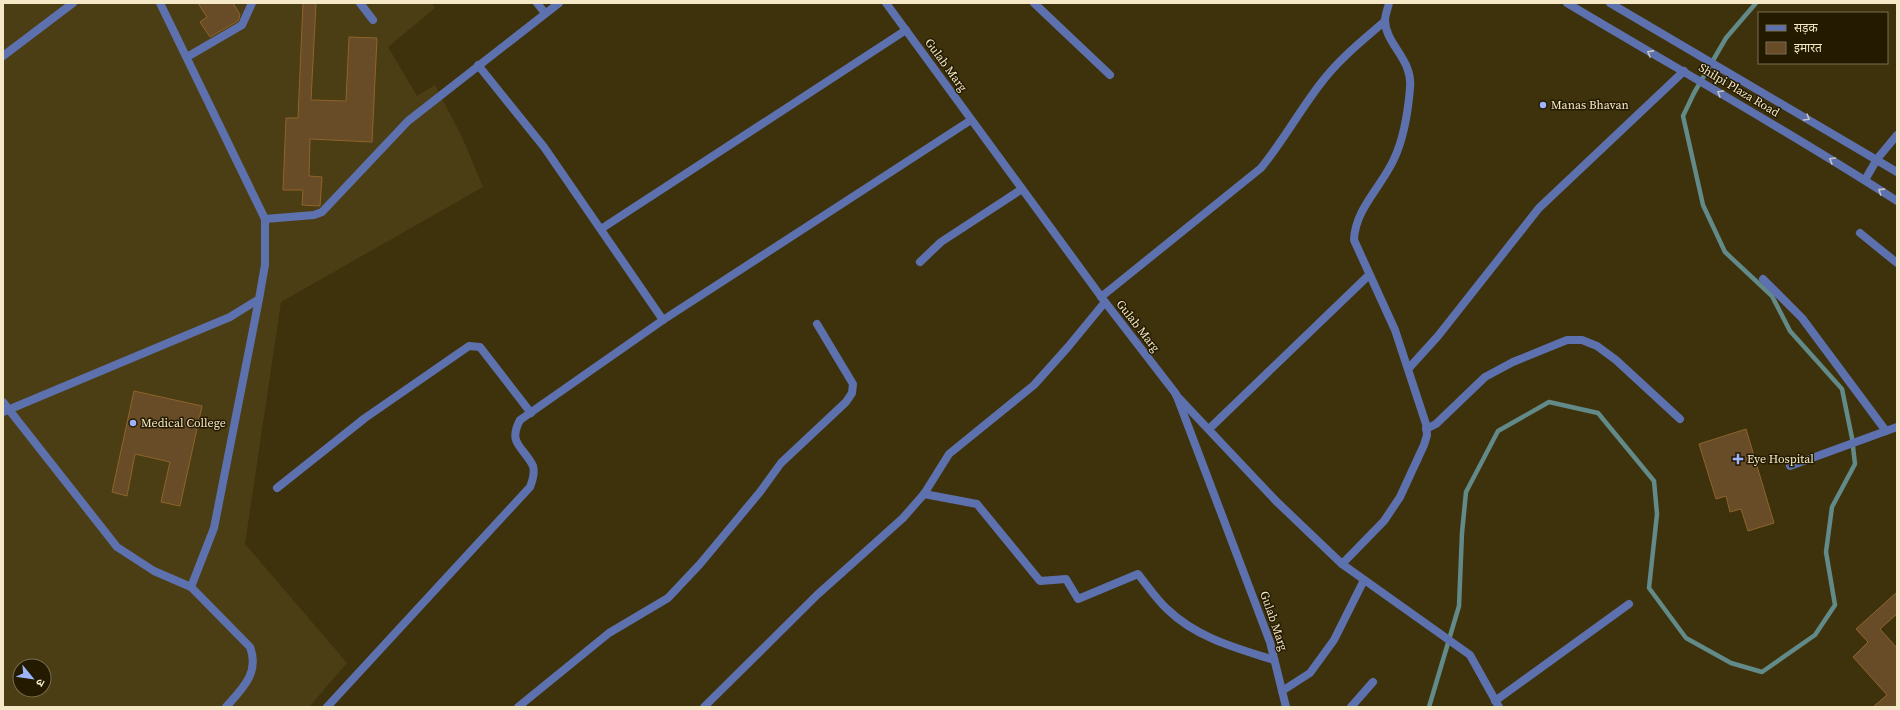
<svg xmlns="http://www.w3.org/2000/svg" width="1900" height="710" font-family="'Source Serif 4','Noto Sans Devanagari',serif">
<style>
.built{fill:#4c3e14;fill-rule:evenodd}
.lines{fill:none;stroke-linecap:round;stroke-linejoin:round}
.stream{stroke:#628a88;stroke-width:4.5}
.building{fill:#684b27;stroke:#8f642b}
.service{stroke:#5e71af;stroke-width:8}
.minor{stroke:#5e71af;stroke-width:8}
.tertiary{stroke:#5e71af;stroke-width:8}
.oneway{stroke:#c7c4c0}
.poi-dot{fill:#9db4fd;stroke:#231a00;stroke-width:1.5}
.labels{text-anchor:middle;stroke-width:3;stroke-linejoin:round;paint-order:stroke}
.street-label{font-size:12px;fill:#f4e8c7;stroke:#231a00}
.poi-label{font-size:12px;fill:#f4e8c7;stroke:#231a00;text-anchor:start}
</style>
<rect width="100%" height="100%" fill="#3e320d"/>
<path class="built" d="M3,3H432L435,8L388,47L417,96L435,85L462,137L483,187L281,302L245,544L347,663L309,707H3ZM20,666H44V690H20Z"/>
<g class="lines">
<polyline class="stream" points="1429,707 1459,606 1462,533 1466,492 1498,431 1549,402 1598,413 1654,481 1657,514 1649,588 1686,638 1731,663 1762,672 1815,635 1835,605 1826,552 1832,507 1855,464 1852,438 1842,389 1790,331 1772,296 1725,252 1703,205 1683,116 1694,93 1726,38 1756,3"/>
</g>
<g class="building">
<polygon points="198,3 233,3 240,15 238,21 210,37 200,22 207,17"/>
<polygon points="303,3 316,3 311,100 346,101 349,37 377,38 372,142 310,139 309,176 322,177 320,206 302,205 303,190 283,190 286,118 298,118"/>
<polygon points="134,391 202,406 180,506 161,502 170,462 135,454 127,496 112,492"/>
<polygon points="1746,429 1774,523 1748,531 1741,509 1730,512 1726,496 1716,499 1699,444"/>
<polygon points="1897,592 1897,614 1880,629 1897,648 1897,707 1873,707 1887,695 1853,657 1868,642 1856,629"/>
</g>
<g class="lines">
<g class="service">
<polyline points="3,56 73,3"/>
<polyline points="1426,429 1436,424 1485,377 1513,362 1567,340 1582,340 1597,346 1616,360 1680,419"/>
</g>
<g class="minor">
<polyline points="360,3 373,20"/>
<polyline points="537,3 545,13"/>
<polyline points="1034,3 1110,75"/>
<polyline points="187,57 242,25 252,3"/>
<polyline points="478,65 544,147 663,320"/>
<polyline points="1865,180 1877,159 1897,135"/>
<polyline points="265,219 314,215 322,212 408,121 559,3"/>
<polyline points="601,229 906,30"/>
<polyline points="1860,233 1897,263"/>
<polyline points="920,262 941,242 1022,189"/>
<polyline points="1763,279 1802,318 1886,431"/>
<path d="M1101,297L1261,168C1283,141 1300,110 1321,83C1339,59 1363,40 1385,21"/>
<polyline points="1409,368 1438,336 1539,208 1684,71"/>
<polyline points="1176,395 1276,501 1342,564 1470,655 1499,707"/>
<path d="M3,402L117,547L154,571L191,587L250,647C260,673 242,689 226,707"/>
<polyline points="3,412 230,317 259,299 265,265 265,219 160,3"/>
<polyline points="1209,429 1369,275"/>
<polyline points="1790,466 1897,427"/>
<polyline points="277,488 365,418 469,346 480,347 531,413"/>
<path d="M924,494L977,504L1040,581L1066,579L1078,599L1138,574C1147,585 1156,599 1167,609C1197,638 1236,648 1274,660"/>
<path d="M1342,564L1384,521L1400,497L1424,445L1427,435L1426,424L1395,330L1354,240C1355,209 1382,186 1394,159C1404,138 1408,112 1410,88C1413,59 1386,45 1385,21C1385,15 1388,8 1389,3"/>
<polyline points="191,587 214,528 259,299"/>
<polyline points="1282,691 1310,673 1334,640 1364,580"/>
<polyline points="1495,701 1629,604"/>
<path d="M327,707L530,487C532,482 535,473 533,466C524,447 507,444 520,420L663,320L971,120"/>
<polyline points="518,707 609,633 668,598 700,564 760,492 781,463 846,402 852,393 853,384 817,324"/>
<polyline points="704,707 817,595 903,518 924,494 949,454 1034,385 1068,347 1105,302"/>
<polyline points="1351,707 1373,682"/>
</g>
<g class="tertiary">
<polyline points="886,3 1105,302 1176,394 1270,642 1286,707"/>
<path d="M1567,3C1677,69 1789,131 1897,201"/>
<polyline points="1610,3 1897,172"/>
</g>
</g>
<defs><path id="oneway-chevron" d="M-2-3.5L2.5 0L-2 3.5" fill="none" stroke-width="1.6" stroke-linecap="round" stroke-linejoin="round"/></defs>
<g class="oneway">
<use href="#oneway-chevron" transform="translate(1650 53) rotate(-151)"/>
<use href="#oneway-chevron" transform="translate(1720 93) rotate(-149)"/>
<use href="#oneway-chevron" transform="translate(1807 118) rotate(30)"/>
<use href="#oneway-chevron" transform="translate(1832 160) rotate(-149)"/>
<use href="#oneway-chevron" transform="translate(1881 191) rotate(-147)"/>
</g>
<g class="poi-dot">
<circle cx="1543" cy="105" r="4"/>
<circle cx="133" cy="423" r="4"/>
<path d="M1736 453h4v4h4v4h-4v4h-4v-4h-4v-4h4z"/>
</g>
<g class="labels">
<g class="street-label">
<text transform="translate(946 65) rotate(54)" y="4">Gulab Marg</text>
<text transform="translate(1739 90) rotate(31)" y="4">Shilpi Plaza Road</text>
<text transform="translate(1138 326) rotate(52)" y="4">Gulab Marg</text>
<text transform="translate(1274 621) rotate(71)" y="4">Gulab Marg</text>
</g>
<g class="poi-label">
<text x="1551" y="109">Manas Bhavan</text>
<text x="141" y="427">Medical College</text>
<text x="1747" y="463">Eye Hospital</text>
</g>
</g>
<rect width="1900" height="710" fill="none" stroke="#f4e8c7" stroke-width="8"/>
<rect x="1758" y="12" width="130" height="52" fill="#231a00" stroke="#776c50"/>
<rect x="1766" y="25" width="20" height="6" fill="#5e71af" stroke="#776c50"/>
<text x="1794" y="32" font-size="12" fill="#f4e8c7">सड़क</text>
<rect x="1766" y="42" width="20" height="12" fill="#684b27" stroke="#776c50"/>
<text x="1794" y="52" font-size="12" fill="#f4e8c7">इमारत</text>
<g transform="translate(32 678) rotate(119)"><circle r="19" fill="#231a00" stroke="#776c50"/>
<path d="M0-3L7 15L0 10L-7 15Z" fill="#9db4fd"/>
<text y="-6" font-size="11" font-weight="bold" text-anchor="middle" fill="#f4e8c7">उ</text>
</g>
</svg>
